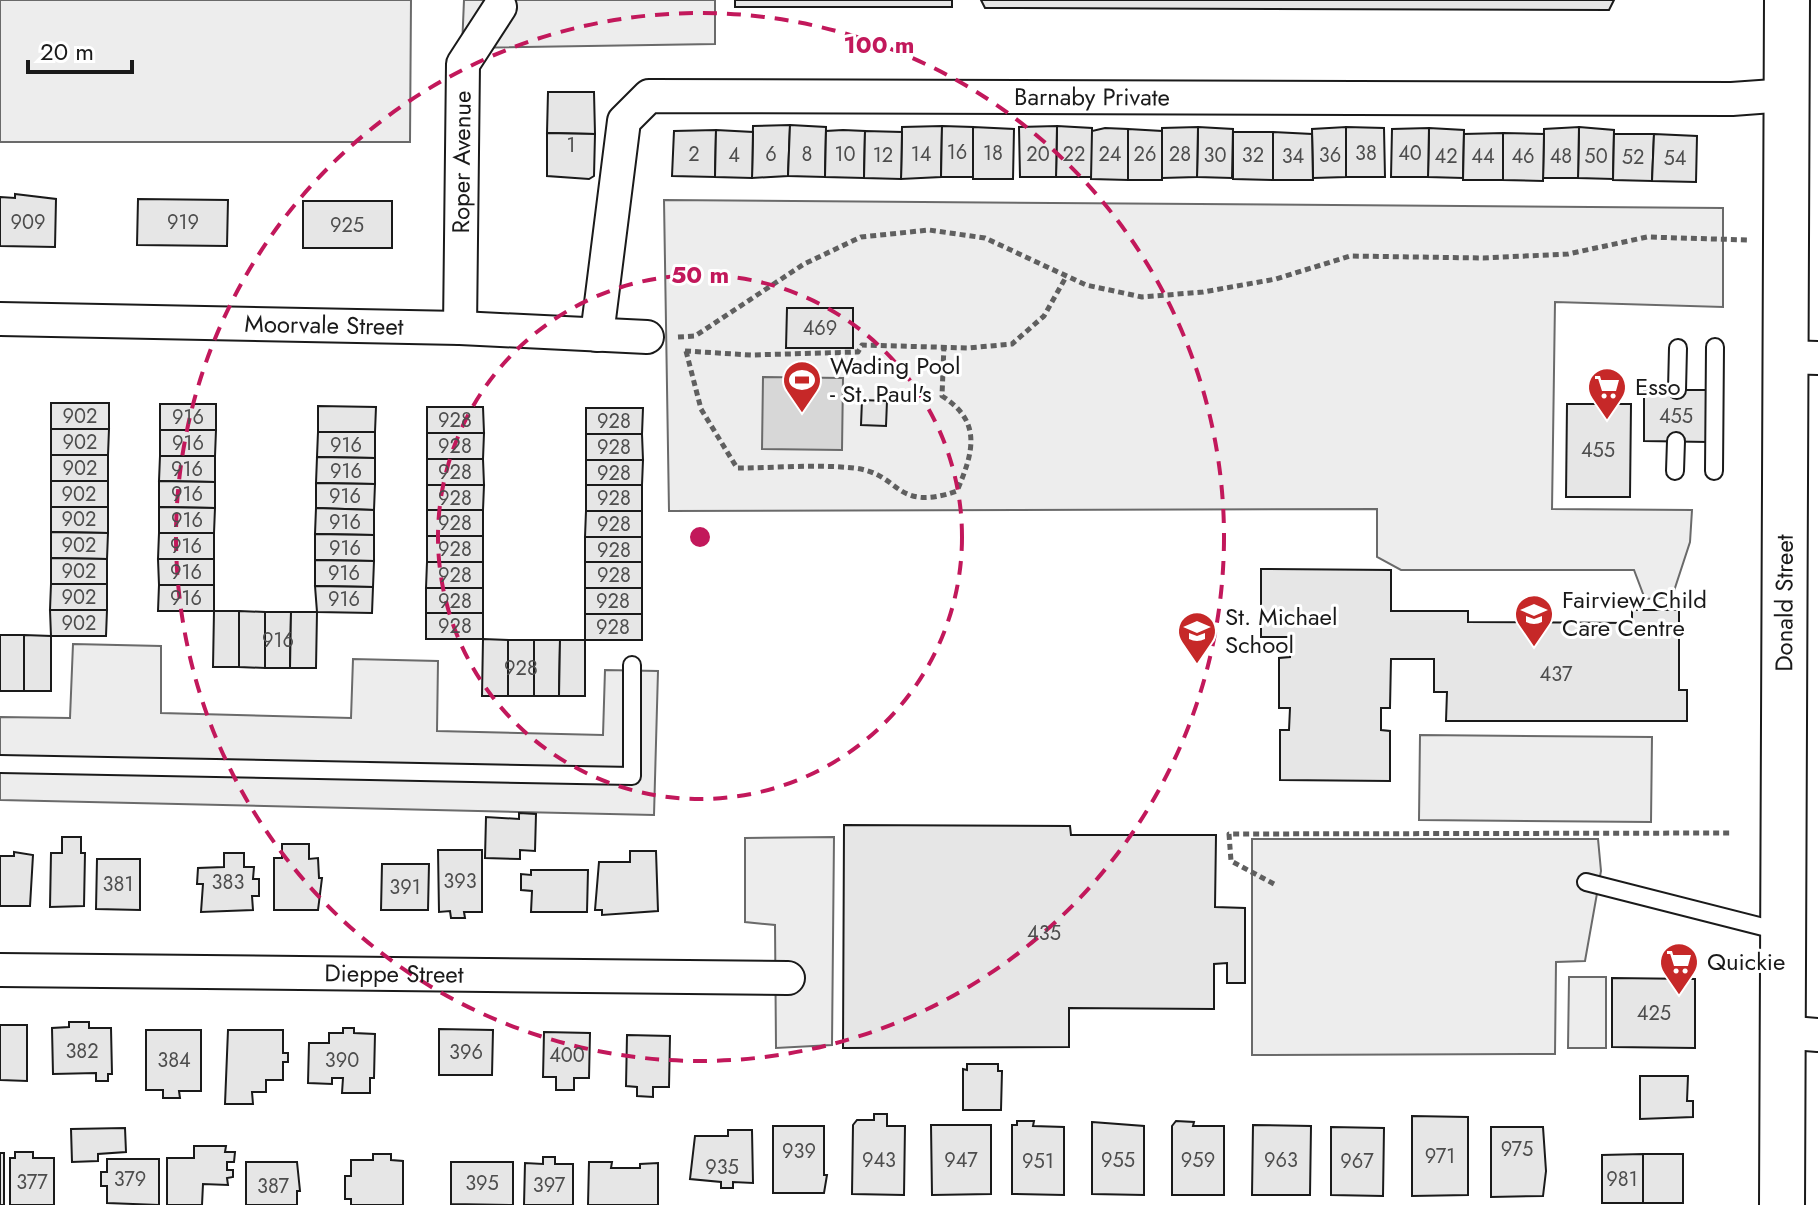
<svg xmlns="http://www.w3.org/2000/svg" width="1818" height="1205" font-family="Jost,sans-serif">
<style>
.built{fill:#ededed;stroke:#6a6a6a;stroke-width:2}
.water{fill:#d7d7d7;stroke:#6a6a6a;stroke-width:2}
.building{fill:#e6e6e6;stroke:#1a1a1a;stroke-width:2}
.lines{fill:none;stroke-linecap:round;stroke-linejoin:round}
.lane-casing{stroke:#1a1a1a;stroke-width:20}
.street-casing{stroke:#1a1a1a;stroke-width:36}
.secondary-casing{stroke:#1a1a1a;stroke-width:48}
.path{stroke:#5f5f5f;stroke-width:5;stroke-dasharray:6 4;stroke-linecap:butt}
.lane{stroke:#fff;stroke-width:16}
.street{stroke:#fff;stroke-width:32}
.secondary{stroke:#fff;stroke-width:44}
.ring{fill:none;stroke:#c2185b;stroke-width:4;stroke-dasharray:14 10}
.labels{text-anchor:middle;stroke-width:6;stroke-linejoin:round;paint-order:stroke}
.number-label{font-size:20px;fill:#4d4d4d}
.street-label{font-size:24px;fill:#1a1a1a;stroke:#fff}
.poi-label{font-size:24px;fill:#1a1a1a;stroke:#fff;text-anchor:start}
.centre{fill:#c2185b;stroke:#fff;stroke-width:4}
.ring-label{font-size:24px;text-anchor:middle;font-weight:bold;fill:#c2185b;stroke:#fff;stroke-width:6;stroke-linejoin:round;paint-order:stroke}
</style>
<rect width="100%" height="100%" fill="#fff"/>
<g class="built">
<polygon points="0,0 411,0 410,142 0,142"/>
<polygon points="464,0 715,0 715,44 462,48"/>
<polygon points="664,200 1723,208 1723,307 1555,302 1552,509 1692,510 1690,542 1672,597 1645,599 1634,570 1401,570 1377,557 1377,509 669,511"/>
<polygon points="73,644 161,646 161,713 351,718 353,659 438,661 437,731 603,735 605,670 658,671 654,815 0,800 0,717 70,718"/>
<polygon points="1420,735 1652,737 1651,822 1419,820"/>
<polygon points="834,837 832,1045 776,1048 775,925 745,922 745,838"/>
<polygon points="1252,839 1598,839 1601,871 1585,961 1556,962 1555,1054 1252,1055"/>
<polygon points="1569,977 1606,977 1606,1048 1568,1048"/>
</g>
<polygon class="water" points="763,377 843,378 842,450 762,449"/>
<g class="building">
<rect x="735" y="0" width="217" height="7"/>
<polygon points="981,0 1614,0 1609,10 985,8"/>
<polygon points="548,92 594,92 595,134 547,133"/>
<polygon points="790,125 788,176 752,178 753,126"/>
<polygon points="790,125 826,127 825,177 788,176"/>
<polygon points="942,126 941,177 901,179 902,127"/>
<polygon points="942,126 973,127 973,177 941,177"/>
<polygon points="1057,126 1092,128 1092,177 1056,177"/>
<polygon points="1057,126 1056,177 1020,177 1019,127"/>
<polygon points="973,127 1014,129 1013,179 973,179"/>
<polygon points="1198,127 1233,129 1232,178 1197,177"/>
<polygon points="1198,127 1197,177 1162,178 1162,128"/>
<polygon points="1346,127 1346,177 1313,178 1312,129"/>
<polygon points="1346,127 1384,128 1385,177 1346,177"/>
<polygon points="1579,127 1614,130 1613,179 1578,178"/>
<polygon points="1579,127 1578,178 1543,178 1544,129"/>
<polygon points="1105,128 1128,129 1128,180 1091,179 1092,131"/>
<polygon points="1429,128 1464,130 1463,178 1428,177"/>
<polygon points="1429,128 1428,177 1391,177 1392,129"/>
<polygon points="1128,129 1162,131 1162,180 1128,180"/>
<polygon points="716,130 715,177 672,176 674,131"/>
<polygon points="716,130 753,132 752,178 715,177"/>
<polygon points="843,130 865,131 864,178 825,177 826,131"/>
<polygon points="865,131 902,132 901,179 864,178"/>
<polygon points="1233,132 1273,132 1273,180 1233,179"/>
<polygon points="1273,132 1312,134 1313,180 1273,180"/>
<polygon points="547,133 595,134 594,176 589,179 547,176"/>
<polygon points="1503,133 1544,134 1543,181 1503,180"/>
<polygon points="1503,133 1503,180 1463,180 1464,134"/>
<polygon points="1614,134 1654,134 1652,181 1613,180"/>
<polygon points="1654,134 1697,136 1696,182 1652,181"/>
<polygon points="15,194 56,199 55,247 0,246 0,197 15,198"/>
<polygon points="138,199 228,200 227,246 137,245"/>
<rect x="303" y="201" width="89" height="47"/>
<polygon points="787,308 853,308 853,348 786,348"/>
<polygon points="1644,390 1708,390 1708,442 1644,441"/>
<polygon points="862,400 887,401 886,426 861,425"/>
<rect x="51" y="403" width="58" height="26"/>
<rect x="160" y="404" width="56" height="26"/>
<polygon points="1567,404 1631,404 1630,497 1566,497"/>
<polygon points="318,406 376,407 375,432 318,432"/>
<polygon points="427,407 483,407 484,433 427,433"/>
<polygon points="586,408 643,408 642,434 586,434"/>
<polygon points="51,429 109,429 108,455 51,455"/>
<polygon points="160,430 216,430 215,456 160,456"/>
<polygon points="318,432 375,432 375,458 317,457"/>
<polygon points="427,433 484,433 483,459 427,459"/>
<polygon points="586,434 642,434 643,460 586,460"/>
<rect x="51" y="455" width="57" height="26"/>
<polygon points="160,456 215,456 215,482 159,481"/>
<polygon points="317,457 375,458 375,484 316,483"/>
<polygon points="427,459 483,459 484,485 427,485"/>
<polygon points="586,460 643,460 642,485 586,485"/>
<rect x="51" y="481" width="57" height="26"/>
<polygon points="159,481 215,482 215,508 159,507"/>
<polygon points="316,483 375,484 374,510 316,508"/>
<polygon points="427,485 484,485 483,510 427,510"/>
<rect x="586" y="485" width="56" height="26"/>
<polygon points="51,507 108,507 108,533 51,532"/>
<polygon points="159,507 215,508 214,533 159,533"/>
<polygon points="316,508 374,510 374,535 315,534"/>
<rect x="427" y="510" width="56" height="26"/>
<polygon points="586,511 642,511 642,537 585,537"/>
<polygon points="51,532 108,533 107,559 51,558"/>
<polygon points="159,533 214,533 214,559 158,559"/>
<polygon points="315,534 374,535 374,561 315,560"/>
<rect x="427" y="536" width="56" height="26"/>
<rect x="585" y="537" width="57" height="25"/>
<polygon points="51,558 107,559 107,584 51,584"/>
<polygon points="158,559 214,559 214,585 159,585"/>
<polygon points="315,560 374,561 373,587 315,586"/>
<polygon points="427,562 483,562 483,588 426,588"/>
<rect x="585" y="562" width="57" height="26"/>
<polygon points="1261,569 1391,570 1391,611 1468,611 1468,622 1632,623 1632,610 1679,610 1679,690 1687,690 1687,721 1446,721 1447,692 1434,692 1434,659 1391,659 1390,708 1381,708 1381,730 1390,731 1390,781 1280,780 1280,730 1289,730 1290,708 1279,708 1279,658 1290,657 1290,637 1261,637"/>
<polygon points="51,584 107,584 107,610 50,610"/>
<polygon points="159,585 214,585 214,611 158,611"/>
<polygon points="315,586 373,587 372,613 317,612"/>
<rect x="426" y="588" width="57" height="25"/>
<rect x="585" y="588" width="57" height="26"/>
<polygon points="50,610 107,610 106,636 51,636"/>
<polygon points="214,611 239,611 239,667 213,667"/>
<polygon points="239,611 265,612 265,668 239,667"/>
<polygon points="265,612 291,612 290,668 265,668"/>
<polygon points="291,612 317,612 316,668 290,668"/>
<rect x="426" y="613" width="57" height="26"/>
<rect x="585" y="614" width="57" height="26"/>
<rect x="0" y="635" width="24" height="56"/>
<polygon points="24,635 51,636 51,691 24,691"/>
<polygon points="483,639 508,640 508,696 482,696"/>
<rect x="508" y="640" width="26" height="56"/>
<polygon points="534,640 560,640 559,696 534,696"/>
<polygon points="560,640 585,640 585,696 559,696"/>
<polygon points="519,813 536,814 535,851 520,850 520,859 485,858 486,817 519,819"/>
<polygon points="844,825 1070,826 1071,835 1216,835 1215,907 1245,908 1245,983 1227,983 1227,963 1214,964 1214,1009 1069,1008 1069,1047 843,1048"/>
<polygon points="62,837 81,837 81,853 85,853 84,906 50,907 51,853 62,853"/>
<polygon points="282,844 309,844 309,859 318,858 319,878 322,878 318,910 274,910 274,858 282,858"/>
<polygon points="438,850 482,850 482,912 464,912 465,918 451,918 450,911 439,912"/>
<polygon points="630,851 656,851 658,911 602,915 602,910 595,910 599,862 630,862"/>
<polygon points="14,852 33,855 30,906 0,906 0,856 14,856"/>
<polygon points="224,853 244,853 244,867 254,867 253,879 259,879 259,896 252,896 253,910 201,912 203,884 197,884 198,868 224,867"/>
<polygon points="97,859 140,859 140,910 96,909"/>
<polygon points="382,864 429,864 428,910 381,910"/>
<polygon points="531,870 588,870 587,912 531,912 532,891 521,890 521,874 531,875"/>
<polygon points="1612,978 1695,979 1695,1048 1612,1047"/>
<polygon points="69,1022 89,1022 89,1028 111,1028 112,1074 108,1074 108,1081 96,1081 96,1073 53,1074 52,1028 69,1027"/>
<polygon points="0,1025 27,1025 27,1081 0,1080"/>
<polygon points="343,1028 354,1028 354,1033 375,1034 374,1078 370,1078 370,1093 342,1093 343,1078 332,1078 332,1084 308,1083 309,1043 329,1043 329,1033 343,1033"/>
<polygon points="439,1029 493,1030 492,1075 439,1075"/>
<polygon points="146,1030 201,1030 201,1091 179,1091 180,1098 163,1098 163,1090 146,1090"/>
<polygon points="228,1030 283,1030 283,1053 288,1053 288,1062 283,1062 283,1080 266,1080 266,1092 252,1092 253,1104 225,1104"/>
<polygon points="544,1032 590,1033 589,1078 574,1078 574,1090 556,1090 556,1077 543,1077"/>
<polygon points="627,1035 670,1036 669,1087 653,1087 653,1097 637,1096 637,1087 626,1086"/>
<polygon points="967,1064 998,1064 998,1071 1002,1071 1001,1110 963,1110 963,1069 967,1070"/>
<polygon points="1640,1076 1688,1076 1687,1101 1693,1101 1693,1117 1640,1119"/>
<polygon points="874,1114 887,1114 887,1126 905,1126 904,1195 852,1194 853,1125 857,1120 874,1120"/>
<polygon points="1412,1116 1468,1117 1468,1195 1412,1196"/>
<polygon points="1017,1121 1034,1121 1033,1126 1064,1127 1064,1195 1012,1194 1012,1125 1017,1125"/>
<polygon points="1176,1121 1194,1122 1193,1126 1224,1126 1224,1195 1172,1195 1172,1126"/>
<polygon points="1092,1122 1144,1126 1144,1195 1092,1194"/>
<polygon points="931,1125 991,1125 991,1194 932,1195"/>
<polygon points="1253,1125 1311,1126 1310,1195 1252,1195"/>
<polygon points="773,1126 824,1126 824,1175 827,1175 824,1193 773,1193"/>
<polygon points="1331,1127 1384,1128 1383,1196 1331,1195"/>
<polygon points="1491,1127 1543,1127 1546,1171 1543,1196 1491,1197"/>
<polygon points="125,1128 126,1152 98,1154 98,1161 72,1162 71,1129"/>
<polygon points="728,1130 752,1130 753,1183 733,1182 733,1188 721,1188 721,1182 690,1179 695,1136 728,1136"/>
<polygon points="194,1146 226,1146 225,1152 235,1152 234,1162 227,1162 227,1170 233,1170 233,1177 227,1178 228,1185 203,1184 202,1205 167,1205 167,1158 194,1158"/>
<polygon points="15,1152 33,1152 33,1158 54,1158 54,1205 10,1205 10,1158 15,1158"/>
<rect x="0" y="1153" width="4" height="52"/>
<polygon points="373,1154 391,1154 391,1160 403,1161 403,1205 351,1205 351,1199 345,1199 345,1176 351,1176 351,1160 373,1160"/>
<polygon points="1643,1154 1643,1203 1602,1203 1602,1155"/>
<rect x="1643" y="1154" width="40" height="49"/>
<polygon points="543,1157 555,1157 555,1164 573,1164 573,1205 524,1205 525,1163 543,1164"/>
<polygon points="107,1159 159,1159 159,1205 107,1203 107,1186 101,1186 101,1172 107,1172"/>
<polygon points="246,1162 297,1162 300,1191 297,1191 297,1205 246,1205"/>
<polygon points="451,1162 513,1162 513,1205 451,1204"/>
<polygon points="589,1162 612,1162 611,1168 640,1168 640,1164 658,1163 658,1205 588,1205"/>
</g>
<g class="lines">
<g class="lane-casing">
<g id="lane">
<polyline points="1677,390 1678,348"/>
<polyline points="1675,471 1676,441"/>
<polyline points="1714,471 1715,347"/>
<polyline points="0,764 632,776 632,665"/>
<polyline points="1586,882 1779,931"/>
</g>
</g>
<g class="street-casing">
<g id="street">
<path id="s1" d="M0,319L460,328L647,337"/>
<path id="s2" d="M460,328L463,64L500,7"/>
<path id="s3" d="M597,335L624,121L649,96L1732,99L1786,95"/>
<polyline points="1783,357 1818,358"/>
<path id="s4" d="M0,970L788,978"/>
<polyline points="1781,1032 1818,1035"/>
</g>
</g>
<g class="secondary-casing">
<g id="secondary">
<path id="s5" d="M1782,1205L1787,0"/>
</g>
</g>
<g class="path">
<polyline points="678,337 695,336 804,264 861,237 929,230 985,238 1086,285 1142,297 1203,292 1276,279 1350,256 1483,258 1568,254 1647,237 1749,240"/>
<polyline points="685,351 751,355 858,352 862,345 968,348 1012,344 1044,316 1066,277"/>
<path d="M686,351L701,409L737,468C775,468 816,464 854,468C901,473 894,513 957,491C973,453 983,422 942,396L944,345"/>
<polyline points="1274,884 1231,861 1229,834 1731,833"/>
</g>
<use href="#lane" class="lane"/>
<use href="#street" class="street"/>
<use href="#secondary" class="secondary"/>
</g>
<g class="ring">
<circle cx="700" cy="537" r="262"/>
<circle cx="700" cy="537" r="524"/>
</g>
<defs>
<g id="stadium-pin" transform="scale(2)"><path d="M0 17L-7.5 6A9.5 9.5 0 1 1 7.5 6Z" fill="#c62828" stroke="#fff"/><path d="M0-5a6.5 5 0 1 0 0 10a6.5 5 0 1 0 0-10ZM-3.5-1.8h7v3.6h-7Z" fill="#fff"/></g>
<g id="supermarket-pin" transform="scale(2)"><path d="M0 17L-7.5 6A9.5 9.5 0 1 1 7.5 6Z" fill="#c62828" stroke="#fff"/><path d="M-6-5.5h2.5l.6 2H6L4.5 2H-2.5L-4.4-4H-6ZM-1.5 3.2a1.3 1.3 0 1 0 .1 0ZM3 3.2a1.3 1.3 0 1 0 .1 0Z" fill="#fff"/></g>
<g id="school-pin" transform="scale(2)"><path d="M0 17L-7.5 6A9.5 9.5 0 1 1 7.5 6Z" fill="#c62828" stroke="#fff"/><path d="M0-5L7-2L0 1L-7-2ZM-4 1L0 2.5L4 1V4Q0 6-4 4Z" fill="#fff"/></g>
</defs>
<g fill-rule="evenodd">
<use href="#stadium-pin" x="802" y="380"/>
<use href="#supermarket-pin" x="1607" y="387"/>
<use href="#school-pin" x="1534" y="614"/>
<use href="#school-pin" x="1197" y="631"/>
<use href="#supermarket-pin" x="1679" y="962"/>
</g>
<g class="labels">
<g class="number-label">
<text x="571" y="152">1</text>
<text x="957" y="159">16</text>
<text x="993" y="160">18</text>
<text x="1366" y="160">38</text>
<text x="1410" y="160">40</text>
<text x="694" y="161">2</text>
<text x="771" y="161">6</text>
<text x="807" y="161">8</text>
<text x="845" y="161">10</text>
<text x="921" y="161">14</text>
<text x="1038" y="161">20</text>
<text x="1074" y="161">22</text>
<text x="1110" y="161">24</text>
<text x="1145" y="161">26</text>
<text x="1180" y="161">28</text>
<text x="734" y="162">4</text>
<text x="883" y="162">12</text>
<text x="1215" y="162">30</text>
<text x="1253" y="162">32</text>
<text x="1330" y="162">36</text>
<text x="1293" y="163">34</text>
<text x="1446" y="163">42</text>
<text x="1483" y="163">44</text>
<text x="1523" y="163">46</text>
<text x="1561" y="163">48</text>
<text x="1596" y="163">50</text>
<text x="1633" y="164">52</text>
<text x="1675" y="165">54</text>
<text x="28" y="229">909</text>
<text x="183" y="229">919</text>
<text x="347" y="232">925</text>
<text x="820" y="335">469</text>
<text x="80" y="423">902</text>
<text x="1676" y="423">455</text>
<text x="188" y="424">916</text>
<text x="455" y="427">928</text>
<text x="614" y="428">928</text>
<text x="80" y="449">902</text>
<text x="188" y="450">916</text>
<text x="346" y="452">916</text>
<text x="455" y="453">928</text>
<text x="614" y="454">928</text>
<text x="1598" y="457">455</text>
<text x="80" y="475">902</text>
<text x="187" y="476">916</text>
<text x="346" y="478">916</text>
<text x="455" y="479">928</text>
<text x="614" y="480">928</text>
<text x="79" y="501">902</text>
<text x="187" y="501">916</text>
<text x="345" y="503">916</text>
<text x="455" y="505">928</text>
<text x="614" y="505">928</text>
<text x="79" y="526">902</text>
<text x="187" y="527">916</text>
<text x="345" y="529">916</text>
<text x="455" y="530">928</text>
<text x="614" y="531">928</text>
<text x="79" y="552">902</text>
<text x="186" y="553">916</text>
<text x="345" y="555">916</text>
<text x="455" y="556">928</text>
<text x="614" y="557">928</text>
<text x="79" y="578">902</text>
<text x="186" y="579">916</text>
<text x="344" y="580">916</text>
<text x="455" y="582">928</text>
<text x="614" y="582">928</text>
<text x="79" y="604">902</text>
<text x="186" y="605">916</text>
<text x="344" y="606">916</text>
<text x="455" y="608">928</text>
<text x="613" y="608">928</text>
<text x="79" y="630">902</text>
<text x="455" y="633">928</text>
<text x="613" y="634">928</text>
<text x="278" y="647">916</text>
<text x="521" y="675">928</text>
<text x="1556" y="681">437</text>
<text x="460" y="888">393</text>
<text x="228" y="889">383</text>
<text x="118" y="891">381</text>
<text x="405" y="894">391</text>
<text x="1044" y="940">435</text>
<text x="1654" y="1020">425</text>
<text x="82" y="1058">382</text>
<text x="466" y="1059">396</text>
<text x="567" y="1062">400</text>
<text x="174" y="1067">384</text>
<text x="342" y="1067">390</text>
<text x="1517" y="1156">975</text>
<text x="799" y="1158">939</text>
<text x="1440" y="1163">971</text>
<text x="879" y="1167">943</text>
<text x="961" y="1167">947</text>
<text x="1118" y="1167">955</text>
<text x="1198" y="1167">959</text>
<text x="1281" y="1167">963</text>
<text x="1038" y="1168">951</text>
<text x="1357" y="1168">967</text>
<text x="722" y="1174">935</text>
<text x="130" y="1186">379</text>
<text x="1622" y="1186">981</text>
<text x="32" y="1189">377</text>
<text x="482" y="1190">395</text>
<text x="549" y="1192">397</text>
<text x="273" y="1193">387</text>
</g>
<g class="street-label">
<text dy="8" stroke="none"><textPath href="#s3" startOffset="694">Barnaby Private</textPath></text>
<text dy="8" stroke="none"><textPath href="#s2" startOffset="166">Roper Avenue</textPath></text>
<text dy="8" stroke="none"><textPath href="#s1" startOffset="324">Moorvale Street</textPath></text>
<text dy="8" stroke="none"><textPath href="#s5" startOffset="602">Donald Street</textPath></text>
<text dy="8" stroke="none"><textPath href="#s4" startOffset="394">Dieppe Street</textPath></text>
</g>
<g class="poi-label">
<text x="830" y="374">Wading Pool<tspan x="830" dy="28">- St. Paul's</tspan></text>
<text x="1635" y="395">Esso</text>
<text x="1562" y="608">Fairview Child<tspan x="1562" dy="28">Care Centre</tspan></text>
<text x="1225" y="625">St. Michael<tspan x="1225" dy="28">School</tspan></text>
<text x="1707" y="970">Quickie</text>
</g>
</g>
<circle cx="700" cy="537" r="12" class="centre"/>
<g class="ring-label">
<text x="879" y="53">100 m</text>
<text x="700" y="283">50 m</text>
</g>
<path d="M28 60v12h104v-12" fill="none" stroke="#1a1a1a" stroke-width="4"/>
<text x="40" y="60" font-size="24" fill="#1a1a1a" stroke="#ffffff" stroke-width="6" paint-order="stroke">20 m</text>
</svg>
